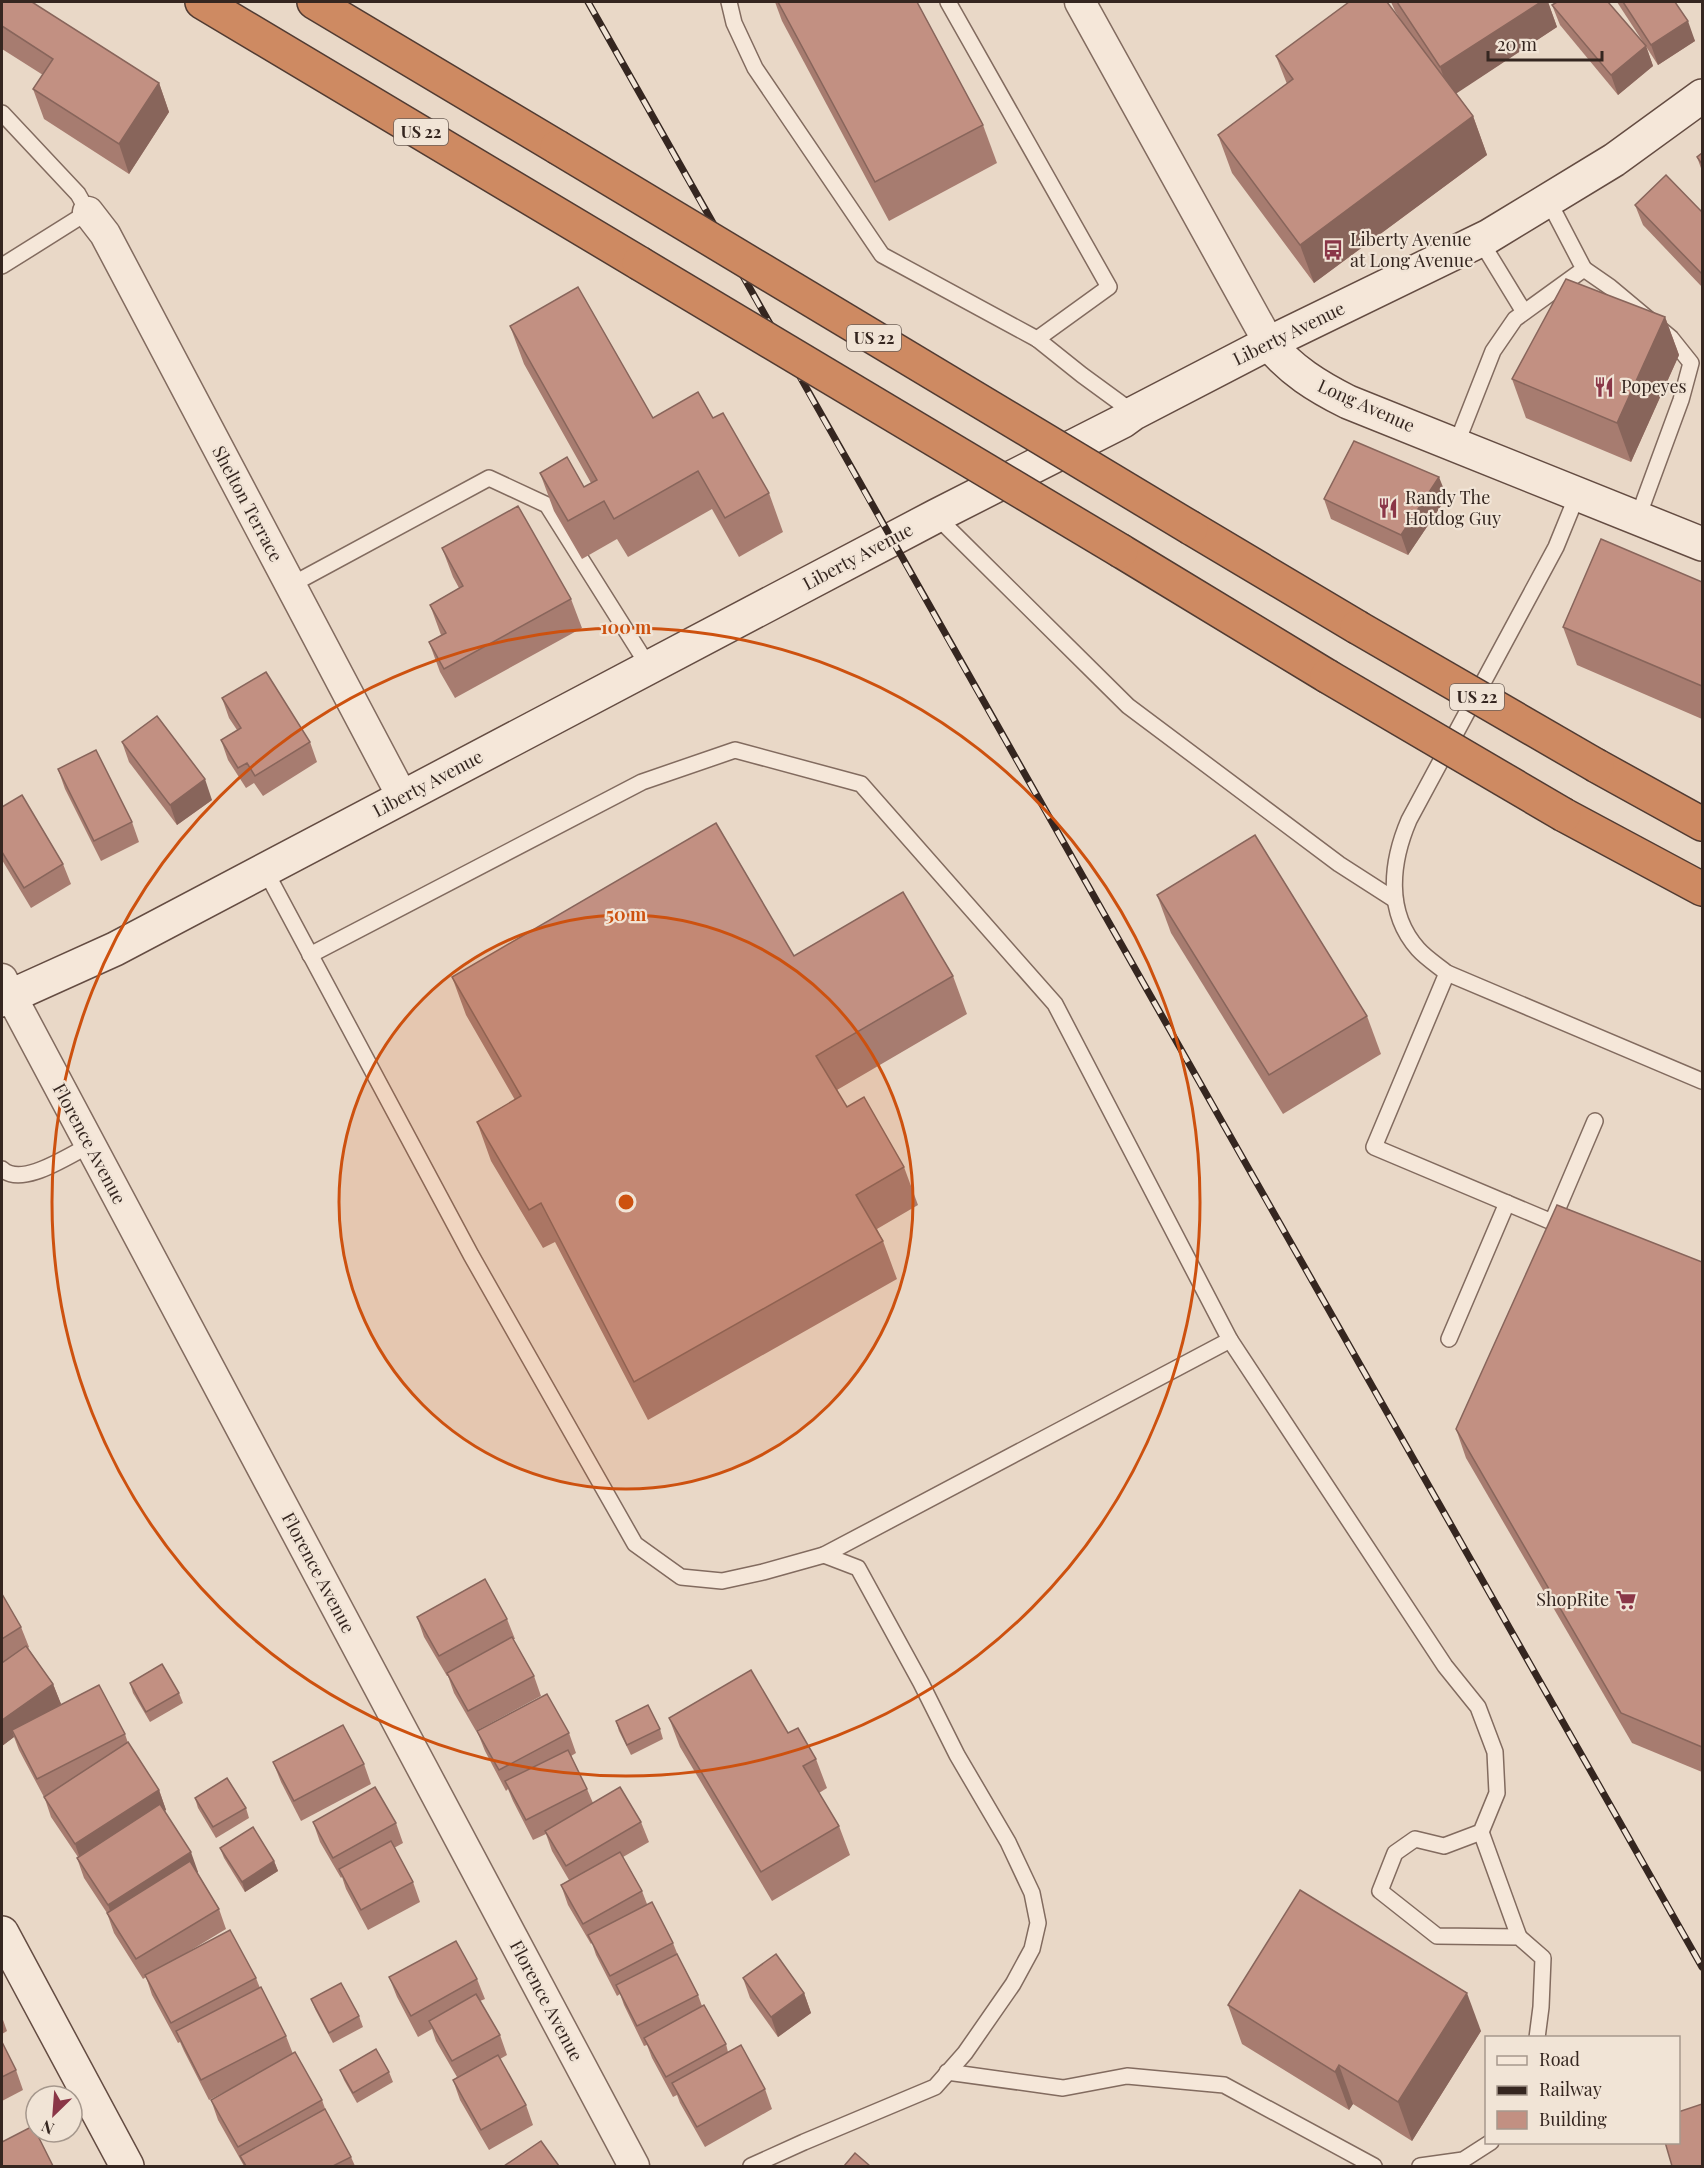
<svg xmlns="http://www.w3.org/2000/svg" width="1704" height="2168" font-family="'Playfair Display',serif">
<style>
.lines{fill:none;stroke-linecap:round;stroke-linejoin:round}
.lane-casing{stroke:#826b5f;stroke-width:18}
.street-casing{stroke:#826b5f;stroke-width:33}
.secondary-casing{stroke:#644c42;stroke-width:36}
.highway-casing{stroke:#513b32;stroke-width:36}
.lane{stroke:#f5e7d9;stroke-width:15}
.street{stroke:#f5e7d9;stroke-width:30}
.secondary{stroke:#f5e7d9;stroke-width:33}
.highway{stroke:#ce8a62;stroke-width:33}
.rail-casing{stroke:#352620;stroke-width:7}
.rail{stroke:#f1e4d6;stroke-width:4.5;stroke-dasharray:14;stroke-linecap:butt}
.highway-bridge-casing{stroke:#513b32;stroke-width:36;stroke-linecap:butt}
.highway-bridge{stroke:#ce8a62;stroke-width:33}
.wall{fill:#a77c70}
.shaded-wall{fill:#88655b}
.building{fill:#c29082;stroke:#88655b;stroke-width:1.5}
.ring{fill:none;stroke:#cd510f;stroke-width:3}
.labels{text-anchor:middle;stroke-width:4.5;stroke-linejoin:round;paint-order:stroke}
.shield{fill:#f1e4d6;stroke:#6d5f57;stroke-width:1.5}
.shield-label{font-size:16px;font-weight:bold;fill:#352620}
.poi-label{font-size:18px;fill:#352620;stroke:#f1e4d6;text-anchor:start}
.street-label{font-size:18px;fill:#352620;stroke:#f1e4d6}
.centre{fill:#cd510f;stroke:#f1e4d6;stroke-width:3}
.ring-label{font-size:18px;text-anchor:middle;font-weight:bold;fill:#cd510f;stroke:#f1e4d6;stroke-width:4.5;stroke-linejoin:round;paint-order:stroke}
</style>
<rect width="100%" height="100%" fill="#e9d8c7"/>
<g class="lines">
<g class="lane-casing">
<g id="lane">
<polyline points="729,2 734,23 755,68 882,255 1037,339 1082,375 1134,413"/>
<polyline points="948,2 1109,287 1037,339"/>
<polyline points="2,113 78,194 88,212 2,266"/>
<polyline points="1480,240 1524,312"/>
<polyline points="1584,269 1610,287 1671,338 1691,363 1681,400 1638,517"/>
<polyline points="1456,445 1493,351 1515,319 1584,269 1548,200"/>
<path d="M1578,493L1556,547L1409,820C1391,862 1385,912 1418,949C1426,958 1437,965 1447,973L1702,1081"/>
<polyline points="936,516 1128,706 1339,864 1395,900"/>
<polyline points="291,585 489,478 547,505 649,667"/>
<polyline points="265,870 471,1255 635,1544 681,1577 722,1581 763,1572 824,1555 858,1568 921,1683 957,1755 1008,1842 1032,1893 1038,1923 1032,1949 1013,1984 965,2053 935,2087 804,2142 751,2166"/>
<polyline points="310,955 642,782 735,750 861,784 1055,1004 1230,1340 824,1555"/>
<polyline points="1447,973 1374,1147 1552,1222 1595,1121"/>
<path d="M2,1169C22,1188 69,1155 90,1145"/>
<polyline points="1449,1339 1507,1203"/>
<polyline points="1230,1340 1445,1666 1478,1707 1495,1752 1497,1793 1481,1832 1444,1846 1415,1839 1395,1853 1380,1891 1437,1936 1519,1937 1543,1958 1541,2007 1537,2038"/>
<polyline points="1481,1832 1519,1937"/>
<polyline points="947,2072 1063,2088 1127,2076 1224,2085 1374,2166"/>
<polyline points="1420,2166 1463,2160 1491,2142"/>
</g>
</g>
<g class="street-casing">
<g id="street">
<polyline points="1080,2 1269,343"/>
<polyline points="88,212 105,234 403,798"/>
<polyline points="2,979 634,2166"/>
</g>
</g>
<g class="secondary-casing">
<g id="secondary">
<path d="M1269,343C1290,370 1318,387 1348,402L1702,544"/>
<polyline points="2,1000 115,949 936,516 1123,421 1134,413 1269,343 1489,236 1614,160 1702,96"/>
<polyline points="2,1933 127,2166"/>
</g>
</g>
<g class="highway-casing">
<g id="highway">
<polyline points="202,2 639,263"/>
<polyline points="314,2 557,147"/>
<polyline points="1191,528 1357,627"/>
<polyline points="1121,551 1327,676"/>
<polyline points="1597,766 1702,824"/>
<polyline points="1564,815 1702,889"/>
</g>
</g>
<use href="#lane" class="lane"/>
<use href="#street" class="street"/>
<use href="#secondary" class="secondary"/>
<use href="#highway" class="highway"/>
<g class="rail-casing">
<path id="rail" d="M588,2C958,658 1330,1312 1702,1967"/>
</g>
<use href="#rail" class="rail"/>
<g class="highway-bridge-casing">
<g id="highway-bridge">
<polyline points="557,147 1191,528"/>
<polyline points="639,263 1121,551"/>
<polyline points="1357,627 1597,766"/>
<polyline points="1327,676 1564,815"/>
</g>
</g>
<use href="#highway-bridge" class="highway-bridge"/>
</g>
<g class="wall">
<polygon points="2,2 159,83 169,112 129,174 44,119 33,89 43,75 2,49"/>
<polygon points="775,2 917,2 983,125 997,163 889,221 782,21"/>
<polygon points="1391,2 1548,2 1557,27 1456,93 1473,116 1487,155 1314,283 1232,173 1218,135 1287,84 1276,56 1402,22 1395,11"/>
<polygon points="1617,2 1675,2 1695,41 1658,65"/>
<polygon points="1552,5 1646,46 1653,66 1618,95 1560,25"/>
<polygon points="1702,153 1702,171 1697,157"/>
<polygon points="1635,205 1702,212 1702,287 1643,225"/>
<polygon points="1665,317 1679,355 1631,462 1526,418 1512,379"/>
<polygon points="510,326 653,418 713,418 769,493 783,532 739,557 712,509 628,557 617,539 582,559 554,511 540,473 584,487 591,483 524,364"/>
<polygon points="1447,497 1408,555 1331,519 1324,499"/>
<polygon points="442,548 571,599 582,628 455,698 440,672 429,642 441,635 430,605 459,588 453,577"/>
<polygon points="1702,582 1702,719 1577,665 1563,627"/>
<polygon points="222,698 310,742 317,762 263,796 254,783 246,788 228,760 221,740 237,730 229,718"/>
<polygon points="122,742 212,800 177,825 129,762"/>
<polygon points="58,769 132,822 139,842 101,861 65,789"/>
<polygon points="2,807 63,864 71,884 31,908 2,860"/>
<polygon points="1157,895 1367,1016 1381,1054 1283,1114 1171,933"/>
<polygon points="794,956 953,976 967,1014 837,1090 847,1107 904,1167 918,1205 877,1229 883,1241 897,1279 648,1420 555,1242 543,1248 491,1161 477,1122 515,1100 466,1015 452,977"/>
<polygon points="1702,1262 1702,1772 1632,1743 1466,1458 1456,1429"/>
<polygon points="2,1594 21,1627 29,1647 28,1648 53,1684 61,1704 56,1707 125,1734 128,1743 159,1790 166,1810 165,1811 198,1872 197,1872 219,1909 226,1929 183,1955 256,1978 260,1988 286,2036 293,2054 322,2100 327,2114 351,2157 355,2166 244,2166 218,2120 211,2100 238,2085 209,2100 184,2051 180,2042 178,2043 152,1995 146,1977 143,1979 114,1933 107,1913 84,1878 77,1858 78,1857 51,1817 45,1799 19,1750 14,1737 2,1746"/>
<polygon points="417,1617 507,1619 515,1639 513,1639 534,1676 541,1696 476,1731 454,1693 448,1676 447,1676 424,1637"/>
<polygon points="130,1683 179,1693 183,1703 150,1722 133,1693"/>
<polygon points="669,1718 788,1733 816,1759 827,1788 819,1793 839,1826 850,1855 772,1901 680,1747"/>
<polygon points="616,1721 660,1729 663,1739 631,1755 619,1731"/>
<polygon points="477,1731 569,1733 576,1753 571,1756 587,1789 593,1803 641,1822 649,1842 623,1857 642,1891 647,1904 673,1943 679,1958 698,1995 702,2006 726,2044 728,2052 765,2089 772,2109 705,2147 680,2103 677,2095 673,2097 652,2058 647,2045 644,2046 624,2005 620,1994 617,1996 596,1955 592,1943 591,1944 568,1905 561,1885 569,1880 552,1851 546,1834 533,1840 513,1801 508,1789 506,1791 485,1751"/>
<polygon points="273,1762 364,1764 371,1784 301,1821 281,1782"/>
<polygon points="195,1798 246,1808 249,1818 216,1838 198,1808"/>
<polygon points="313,1822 396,1823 403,1843 394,1848 413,1882 420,1902 368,1930 346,1889 342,1877 341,1878 320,1842"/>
<polygon points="220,1848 274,1861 278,1871 245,1892 224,1858"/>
<polygon points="389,1977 477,1979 485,1999 480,2001 500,2035 507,2055 500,2059 526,2105 533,2125 489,2150 460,2100 453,2080 457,2077 436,2041 432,2029 418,2037 397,1997"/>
<polygon points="743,1978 804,1993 811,2013 778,2037 750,1998"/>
<polygon points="311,1999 359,2016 363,2027 333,2043 315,2009"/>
<polygon points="1228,2005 1481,2031 1412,2141 1353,2104 1349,2110 1242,2044"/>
<polygon points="2,2017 7,2031 2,2034"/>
<polygon points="2,2042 16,2070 23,2090 2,2101"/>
<polygon points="340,2070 389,2072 393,2082 357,2103 344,2080"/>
</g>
<g class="shaded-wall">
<polygon points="1541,2 1548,2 1557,27 1451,97 1440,67"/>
<polygon points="1688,21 1695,41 1658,65 1651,45"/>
<polygon points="1646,46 1653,66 1618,95 1611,75"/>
<polygon points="159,83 169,112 129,174 119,144"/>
<polygon points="1473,116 1487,155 1314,283 1300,245"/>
<polygon points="1665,317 1679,355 1631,462 1617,423"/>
<polygon points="1439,477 1447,497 1408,555 1401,535"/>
<polygon points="205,779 212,800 177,825 170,805"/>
<polygon points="53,1684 61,1704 15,1736 12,1730 14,1737 2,1746 2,1720"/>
<polygon points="159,1790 166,1810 82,1864 75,1844"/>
<polygon points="191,1852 198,1872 115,1925 108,1905"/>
<polygon points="274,1861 278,1871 245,1892 242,1882"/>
<polygon points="804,1993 811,2013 778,2037 771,2017"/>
<polygon points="1467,1993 1481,2031 1412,2141 1398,2102"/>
<polygon points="1339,2065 1353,2104 1349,2110 1335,2072"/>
</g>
<g class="building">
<polygon points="2,2 32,2 159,83 119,144 33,89 53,59 2,26"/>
<polygon points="778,2 917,2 983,125 875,182"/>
<polygon points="1349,2 1387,2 1473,116 1300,245 1218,135 1293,79 1276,56"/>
<polygon points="1397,2 1541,2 1440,67"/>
<polygon points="1557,2 1608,2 1646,46 1611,75 1552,5"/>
<polygon points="1623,2 1675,2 1688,21 1651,45"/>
<polygon points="1702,153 1702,164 1697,157"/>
<polygon points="1666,175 1702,212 1702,274 1635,205"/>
<polygon points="1566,279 1665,317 1617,423 1512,379"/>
<polygon points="578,287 653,418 698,392 713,418 723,413 769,493 725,518 698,471 614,519 604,501 568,521 540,473 567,457 584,487 597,480 510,326"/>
<polygon points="1354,441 1439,477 1401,535 1324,499"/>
<polygon points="518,506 571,599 444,669 429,642 446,633 430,605 463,586 442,548"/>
<polygon points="1601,539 1702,582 1702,686 1563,627"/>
<polygon points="266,672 310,742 255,776 247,763 238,768 221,740 241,728 222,698"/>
<polygon points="157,716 205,779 170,805 122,742"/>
<polygon points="96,750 132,822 94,841 58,769"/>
<polygon points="22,795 63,864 24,888 2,852 2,807"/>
<polygon points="716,823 794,956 903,892 953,976 816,1056 847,1107 864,1097 904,1167 856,1195 883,1241 634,1382 541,1203 529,1210 477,1122 521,1096 452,977"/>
<polygon points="1255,835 1367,1016 1269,1075 1157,895"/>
<polygon points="1557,1205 1702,1262 1702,1747 1621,1713 1456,1429"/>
<polygon points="485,1579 507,1619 439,1656 417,1617"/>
<polygon points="2,1594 21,1627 2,1639"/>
<polygon points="512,1637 534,1676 468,1711 447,1673"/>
<polygon points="26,1646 53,1684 2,1720 2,1663"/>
<polygon points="162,1664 179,1693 146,1712 130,1683"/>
<polygon points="751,1670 788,1733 798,1728 816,1759 803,1766 839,1826 761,1872 669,1718"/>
<polygon points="99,1685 125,1734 37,1779 12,1730"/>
<polygon points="547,1694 569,1733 499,1770 477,1731"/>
<polygon points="648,1705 660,1729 627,1745 616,1721"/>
<polygon points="343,1725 364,1764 294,1801 273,1762"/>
<polygon points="128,1742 159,1790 75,1844 44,1797"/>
<polygon points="568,1750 587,1789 526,1820 505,1781"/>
<polygon points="227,1778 246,1808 213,1827 195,1798"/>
<polygon points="375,1787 396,1823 333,1858 313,1822"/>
<polygon points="620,1787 641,1822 566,1866 545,1831"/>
<polygon points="160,1804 191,1852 108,1905 77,1858"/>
<polygon points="253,1827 274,1861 242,1882 220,1848"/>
<polygon points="391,1841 413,1882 361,1910 339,1869"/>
<polygon points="620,1852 642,1891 583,1924 561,1885"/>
<polygon points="190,1861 219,1909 136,1959 107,1913"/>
<polygon points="1300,1890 1467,1993 1398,2102 1339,2065 1335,2072 1228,2005"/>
<polygon points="652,1902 673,1943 610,1976 588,1935"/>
<polygon points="230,1930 256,1978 171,2023 145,1975"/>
<polygon points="456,1941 477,1979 411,2016 389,1977"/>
<polygon points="677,1954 698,1995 637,2026 616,1985"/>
<polygon points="776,1954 804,1993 771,2017 743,1978"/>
<polygon points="341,1983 359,2016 329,2033 311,1999"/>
<polygon points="261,1987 286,2036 201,2080 176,2031"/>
<polygon points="476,1994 500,2035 452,2061 429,2021"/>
<polygon points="704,2005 726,2044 666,2077 644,2038"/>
<polygon points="2,2042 16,2070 2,2077"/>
<polygon points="741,2045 765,2089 697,2127 672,2083"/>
<polygon points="376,2049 389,2072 353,2093 340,2070"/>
<polygon points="295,2052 322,2100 238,2147 211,2100"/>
<polygon points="498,2055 526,2105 481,2130 453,2080"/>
<polygon points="1702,2104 1702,2166 1672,2166 1665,2142 1678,2142 1678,2112"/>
<polygon points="325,2109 351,2157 333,2166 246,2166 240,2156"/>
<polygon points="33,2126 53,2166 2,2166 2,2142"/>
<polygon points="541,2141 559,2166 504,2166"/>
<polygon points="855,2153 870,2166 844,2166"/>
</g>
<circle cx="626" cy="1202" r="287" fill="#cd510f" fill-opacity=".12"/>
<g class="ring">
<circle cx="626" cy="1202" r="287"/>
<circle cx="626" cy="1202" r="574"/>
</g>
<defs>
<g id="bus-bare" transform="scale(1.62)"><path d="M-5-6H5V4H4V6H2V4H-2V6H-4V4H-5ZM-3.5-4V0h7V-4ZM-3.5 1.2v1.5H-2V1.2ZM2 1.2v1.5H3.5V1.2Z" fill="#8a3647" stroke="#f1e4d6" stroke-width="2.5" paint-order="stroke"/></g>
<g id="restaurant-bare" transform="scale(1.62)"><path d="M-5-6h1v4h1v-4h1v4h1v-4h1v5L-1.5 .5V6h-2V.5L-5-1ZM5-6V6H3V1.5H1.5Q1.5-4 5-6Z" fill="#8a3647" stroke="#f1e4d6" stroke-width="2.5" paint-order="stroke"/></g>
<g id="supermarket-bare" transform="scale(1.62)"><path d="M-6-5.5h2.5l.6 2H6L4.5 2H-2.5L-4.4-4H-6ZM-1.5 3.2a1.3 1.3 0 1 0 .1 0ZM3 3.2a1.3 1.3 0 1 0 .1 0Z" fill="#8a3647" stroke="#f1e4d6" stroke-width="2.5" paint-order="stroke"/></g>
</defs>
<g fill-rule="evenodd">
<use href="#bus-bare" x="1333" y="250"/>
<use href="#restaurant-bare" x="1604" y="387"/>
<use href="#restaurant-bare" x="1388" y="508"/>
<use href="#supermarket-bare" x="1626" y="1600"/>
</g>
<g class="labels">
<g class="shield">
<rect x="394" y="119" width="54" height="26" rx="4.5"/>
<rect x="847" y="325" width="54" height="26" rx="4.5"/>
<rect x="1450" y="684" width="54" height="26" rx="4.5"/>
</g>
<g class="shield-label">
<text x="421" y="138">US 22</text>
<text x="874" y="344">US 22</text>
<text x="1477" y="703">US 22</text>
</g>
<g class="poi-label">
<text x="1350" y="246">Liberty Avenue<tspan x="1350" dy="21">at Long Avenue</tspan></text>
<text x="1621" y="393">Popeyes</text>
<text x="1405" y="504">Randy The<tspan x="1405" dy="21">Hotdog Guy</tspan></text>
<text x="1609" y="1606" text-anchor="end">ShopRite</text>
</g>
<g class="street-label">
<text transform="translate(1289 334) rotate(-26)" y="6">Liberty Avenue</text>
<text transform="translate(1366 406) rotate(24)" y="6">Long Avenue</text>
<text transform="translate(247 504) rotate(62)" y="6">Shelton Terrace</text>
<text transform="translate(858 557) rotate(-28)" y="6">Liberty Avenue</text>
<text transform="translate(428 784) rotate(-28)" y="6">Liberty Avenue</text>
<text transform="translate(89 1144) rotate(62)" y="6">Florence Avenue</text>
<text transform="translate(318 1573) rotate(62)" y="6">Florence Avenue</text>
<text transform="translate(546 2001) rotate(62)" y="6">Florence Avenue</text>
</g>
</g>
<circle cx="626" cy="1202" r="9" class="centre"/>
<g class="ring-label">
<text x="626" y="634">100 m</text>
<text x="626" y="921">50 m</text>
</g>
<rect width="1704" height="2168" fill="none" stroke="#352620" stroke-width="6"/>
<rect x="1485" y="2036" width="195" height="108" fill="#f1e4d6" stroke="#a6988d" stroke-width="1.5"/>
<rect x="1497" y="2056" width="30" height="9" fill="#f5e7d9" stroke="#a6988d" stroke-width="1.5"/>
<text x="1539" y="2066" font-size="18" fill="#352620">Road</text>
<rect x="1497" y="2086" width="30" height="9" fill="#352620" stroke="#a6988d" stroke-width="1.5"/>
<text x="1539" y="2096" font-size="18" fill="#352620">Railway</text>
<rect x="1497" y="2111" width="30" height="18" fill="#c29082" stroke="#a6988d" stroke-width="1.5"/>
<text x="1539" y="2126" font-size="18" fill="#352620">Building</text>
<g transform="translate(54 2114) rotate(205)"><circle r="28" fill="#f1e4d6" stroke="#a6988d" stroke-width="1.5"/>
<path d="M0-4.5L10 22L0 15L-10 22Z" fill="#8a3647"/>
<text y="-9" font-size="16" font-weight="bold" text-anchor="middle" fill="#352620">N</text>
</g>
<path d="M1488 51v9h114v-9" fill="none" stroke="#352620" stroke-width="3"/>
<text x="1497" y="51" font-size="18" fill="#352620" stroke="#f1e4d6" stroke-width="4.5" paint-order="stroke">20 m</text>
</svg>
